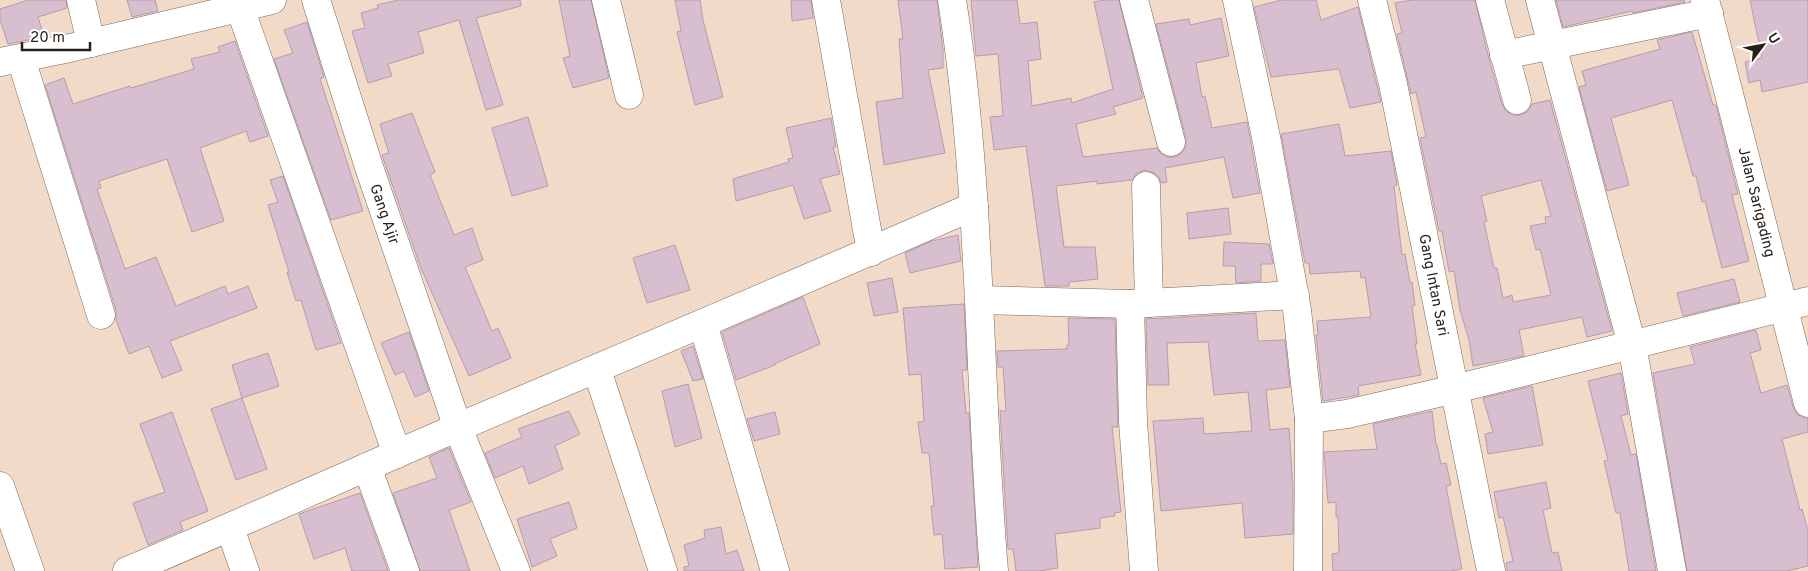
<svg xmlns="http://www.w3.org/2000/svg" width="1808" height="571" font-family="Overpass,sans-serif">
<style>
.building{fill:#d8bfcf;stroke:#b59cac;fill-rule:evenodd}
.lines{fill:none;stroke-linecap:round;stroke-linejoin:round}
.minor-casing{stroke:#7c6757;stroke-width:29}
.minor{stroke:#fff;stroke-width:28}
.labels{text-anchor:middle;stroke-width:4.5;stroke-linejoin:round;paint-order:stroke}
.street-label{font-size:15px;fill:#29201a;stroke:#fff}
</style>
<rect width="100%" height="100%" fill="#f2dac8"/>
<g class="building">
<polygon points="28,0 66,0 67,8 38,17 44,37 8,44 0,20 0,9"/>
<polygon points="127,0 155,0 158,11 132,17"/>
<polygon points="398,0 520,0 521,6 476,18 503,105 486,110 459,20 418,32 424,53 388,64 392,76 368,83 352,31 365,28 361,13 378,8 377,5"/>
<polygon points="559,0 591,0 609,78 573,88 563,58 570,56"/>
<polygon points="675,0 700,0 703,20 723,97 695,105 677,32 681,31"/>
<polygon points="791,0 811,0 813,18 792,21"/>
<polygon points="898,0 937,0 943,50 943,68 928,70 945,153 884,165 876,102 903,98 899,39 903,39"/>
<polygon points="971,0 1017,0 1020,24 1037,22 1041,59 1028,61 1032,106 1071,98 1072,103 1113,89 1094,2 1104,0 1119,0 1143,98 1113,107 1116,114 1076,124 1083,157 1157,148 1160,153 1167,157 1175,157 1182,153 1186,146 1186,138 1156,24 1189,19 1190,25 1221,18 1229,56 1196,63 1202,97 1205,96 1212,128 1247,122 1260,193 1233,198 1224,157 1165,168 1167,182 1161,183 1159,177 1154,173 1145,170 1137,173 1132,180 1097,184 1097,181 1056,186 1064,247 1095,247 1098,279 1069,282 1069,286 1045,286 1026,146 994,150 990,117 1003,116 998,54 976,56"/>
<polygon points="1282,0 1316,0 1321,20 1358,7 1381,102 1350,108 1339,69 1271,77 1254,7"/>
<path d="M1412,0H1475L1489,59L1502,104L1506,111L1513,115H1521L1528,111L1532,104L1550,100L1612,331L1587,337L1582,317L1519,330L1524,356L1473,366L1469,340L1460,310L1454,271L1449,272L1442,231H1439L1420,138L1426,137L1416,92L1411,94L1397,34L1402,33L1395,3ZM1541,180L1551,216L1545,217L1546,223L1530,226L1536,250L1540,249L1551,295L1513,302L1512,295L1503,298L1497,268H1494L1484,222L1487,221L1481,196Z"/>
<polygon points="1556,0 1684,0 1685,2 1633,13 1632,11 1563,27"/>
<polygon points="1750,0 1808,0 1808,82 1762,92 1760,80 1749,83 1745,62 1762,58"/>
<polygon points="307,22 324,77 320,79 363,211 331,220 274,59 293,53 284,30"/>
<polygon points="1692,32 1713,105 1716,105 1738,194 1732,195 1749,261 1722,268 1705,201 1702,202 1696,176 1693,176 1672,100 1611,118 1629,185 1607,191 1579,87 1586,85 1582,71 1660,49 1657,40"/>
<polygon points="235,41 268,136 250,142 246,131 200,148 224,221 192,232 167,159 99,181 101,188 97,189 125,269 156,257 176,306 225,286 228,294 248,286 257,308 170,341 182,370 162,378 149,346 129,354 116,320 116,310 45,85 64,78 73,104 130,86 131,88 194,69 191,59 220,52 218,47"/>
<polygon points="412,113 435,172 430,175 454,235 472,228 483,260 465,267 492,331 498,328 511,358 469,376 420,266 382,155 389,153 380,124"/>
<polygon points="528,117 548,186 512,196 492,128"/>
<polygon points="831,118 836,147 833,147 840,174 820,179 831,211 804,219 793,185 736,201 733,179 789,162 788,159 793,158 786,128"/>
<polygon points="1339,124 1345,156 1391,151 1397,185 1394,186 1402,255 1405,254 1410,283 1412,282 1415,305 1412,306 1417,344 1415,344 1421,375 1358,386 1359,395 1323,401 1316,335 1318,335 1317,321 1371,317 1365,277 1361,278 1360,271 1310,274 1309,263 1305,263 1281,134"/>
<polygon points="283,176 341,343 316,350 301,300 296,301 287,272 289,272 268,205 278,202 270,180"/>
<polygon points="1228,208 1231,234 1189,239 1187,213"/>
<polygon points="958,235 961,261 910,273 905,253 932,241"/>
<polygon points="1224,242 1269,244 1273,264 1261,264 1261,281 1236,283 1235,266 1223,266"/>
<polygon points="675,245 690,290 647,303 633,258"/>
<polygon points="892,278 898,312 874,316 867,283"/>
<polygon points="1734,279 1740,302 1683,316 1677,293"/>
<polygon points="803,297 820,344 774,364 775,365 736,380 722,332"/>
<polygon points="964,304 967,370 962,370 966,413 969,413 978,567 945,569 942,534 934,535 931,506 934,506 929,453 922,453 918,422 924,422 921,374 909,375 903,308"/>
<polygon points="1256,313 1258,341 1285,340 1290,387 1266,390 1270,430 1289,428 1293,488 1293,534 1245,538 1242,503 1161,511 1153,421 1203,418 1204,434 1252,431 1248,392 1214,395 1208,342 1167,343 1169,385 1148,385 1146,319"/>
<polygon points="1068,318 1115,319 1118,427 1112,427 1121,512 1114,513 1115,516 1100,518 1100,528 1055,534 1058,568 1039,571 1016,571 1013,549 1008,549 1000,411 1006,411 1003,367 998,367 997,351 1067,349 1067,345 1069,345"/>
<polygon points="1756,330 1761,350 1750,353 1761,393 1787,385 1793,407 1797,414 1803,418 1808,418 1808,432 1782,439 1800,510 1802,509 1808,531 1808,566 1787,571 1687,571 1653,373 1695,364 1690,347"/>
<polygon points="409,332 429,391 415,397 404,371 395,375 381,343"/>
<polygon points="693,346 703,379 693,381 681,351"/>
<polygon points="268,353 279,386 242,398 232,365"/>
<polygon points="1621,373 1628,414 1621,416 1631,455 1636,454 1656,571 1629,571 1620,513 1616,513 1604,461 1608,460 1588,381"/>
<polygon points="688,384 702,438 675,447 662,391"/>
<polygon points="1532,386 1543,445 1488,454 1485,434 1493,432 1483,398"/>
<polygon points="242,398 267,469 236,480 211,409"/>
<polygon points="569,411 580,434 555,446 563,469 529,484 523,466 495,478 485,453 522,437 518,429"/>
<polygon points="1432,411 1436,445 1437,445 1441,464 1446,463 1451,485 1446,486 1462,569 1451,571 1333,571 1332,554 1339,553 1338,516 1336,517 1336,502 1328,503 1324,452 1377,449 1373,424"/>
<polygon points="172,412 208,511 180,522 183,530 148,545 133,503 165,492 140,424"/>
<polygon points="775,412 780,434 754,441 747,419"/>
<polygon points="449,448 471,502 449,510 470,571 420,571 393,493 437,478 429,457"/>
<polygon points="1546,482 1551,508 1543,510 1552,553 1558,552 1562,571 1507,571 1506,563 1513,561 1503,517 1499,518 1494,492"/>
<polygon points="360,493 388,571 352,571 345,548 314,559 299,514"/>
<polygon points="569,502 577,528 550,539 557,556 532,567 517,519"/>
<polygon points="721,527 726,554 737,550 744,571 684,571 684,567 689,566 684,545 705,538 704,530"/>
</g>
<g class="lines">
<g class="minor-casing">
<g id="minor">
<polyline points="81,0 91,43"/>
<polyline points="316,0 370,170 458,428 516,571"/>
<polyline points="606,0 629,95"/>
<polyline points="826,0 871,252"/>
<path d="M952,0C982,189 978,381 994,571"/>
<polyline points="1134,0 1171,142"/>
<polyline points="1237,0 1267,142 1297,310 1309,419 1308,571"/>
<polyline points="1372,0 1393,84 1491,571"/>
<polyline points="1490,0 1517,100"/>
<polyline points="1540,0 1632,345 1672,571"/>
<polyline points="1705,0 1808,403"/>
<polyline points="240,8 397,454"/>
<polyline points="1504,55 1709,13"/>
<polyline points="21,59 101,315"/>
<polyline points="0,62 70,48 272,0"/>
<polyline points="1146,186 1149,303"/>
<polyline points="980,300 1130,304 1295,295"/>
<polyline points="1130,304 1133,422 1144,571"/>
<polyline points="703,324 775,571"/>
<polyline points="597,370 663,571"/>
<polyline points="1309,419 1347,414 1455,389 1808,301"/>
<polyline points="367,467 405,571"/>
<polyline points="0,486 30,571"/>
<polyline points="230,528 245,571"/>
<path d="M127,571C237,525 345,476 454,429C628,355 801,282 974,206"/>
</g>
</g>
<use href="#minor" class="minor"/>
</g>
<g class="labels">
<g class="street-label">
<text transform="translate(1757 202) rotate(76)" y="5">Jalan Sarigading</text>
<text transform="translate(385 214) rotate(71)" y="5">Gang Ajir</text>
<text transform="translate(1434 285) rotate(79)" y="5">Gang Intan Sari</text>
</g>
</g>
<g transform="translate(1763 45) rotate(58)" stroke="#ffffff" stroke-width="4" paint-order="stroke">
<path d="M0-4L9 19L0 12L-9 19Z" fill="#29201a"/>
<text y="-8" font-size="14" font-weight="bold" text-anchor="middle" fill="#29201a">U</text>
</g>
<path d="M22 42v8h68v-8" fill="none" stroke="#29201a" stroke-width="2.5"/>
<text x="30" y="42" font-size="15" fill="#29201a" stroke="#ffffff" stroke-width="4" paint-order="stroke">20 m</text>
</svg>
